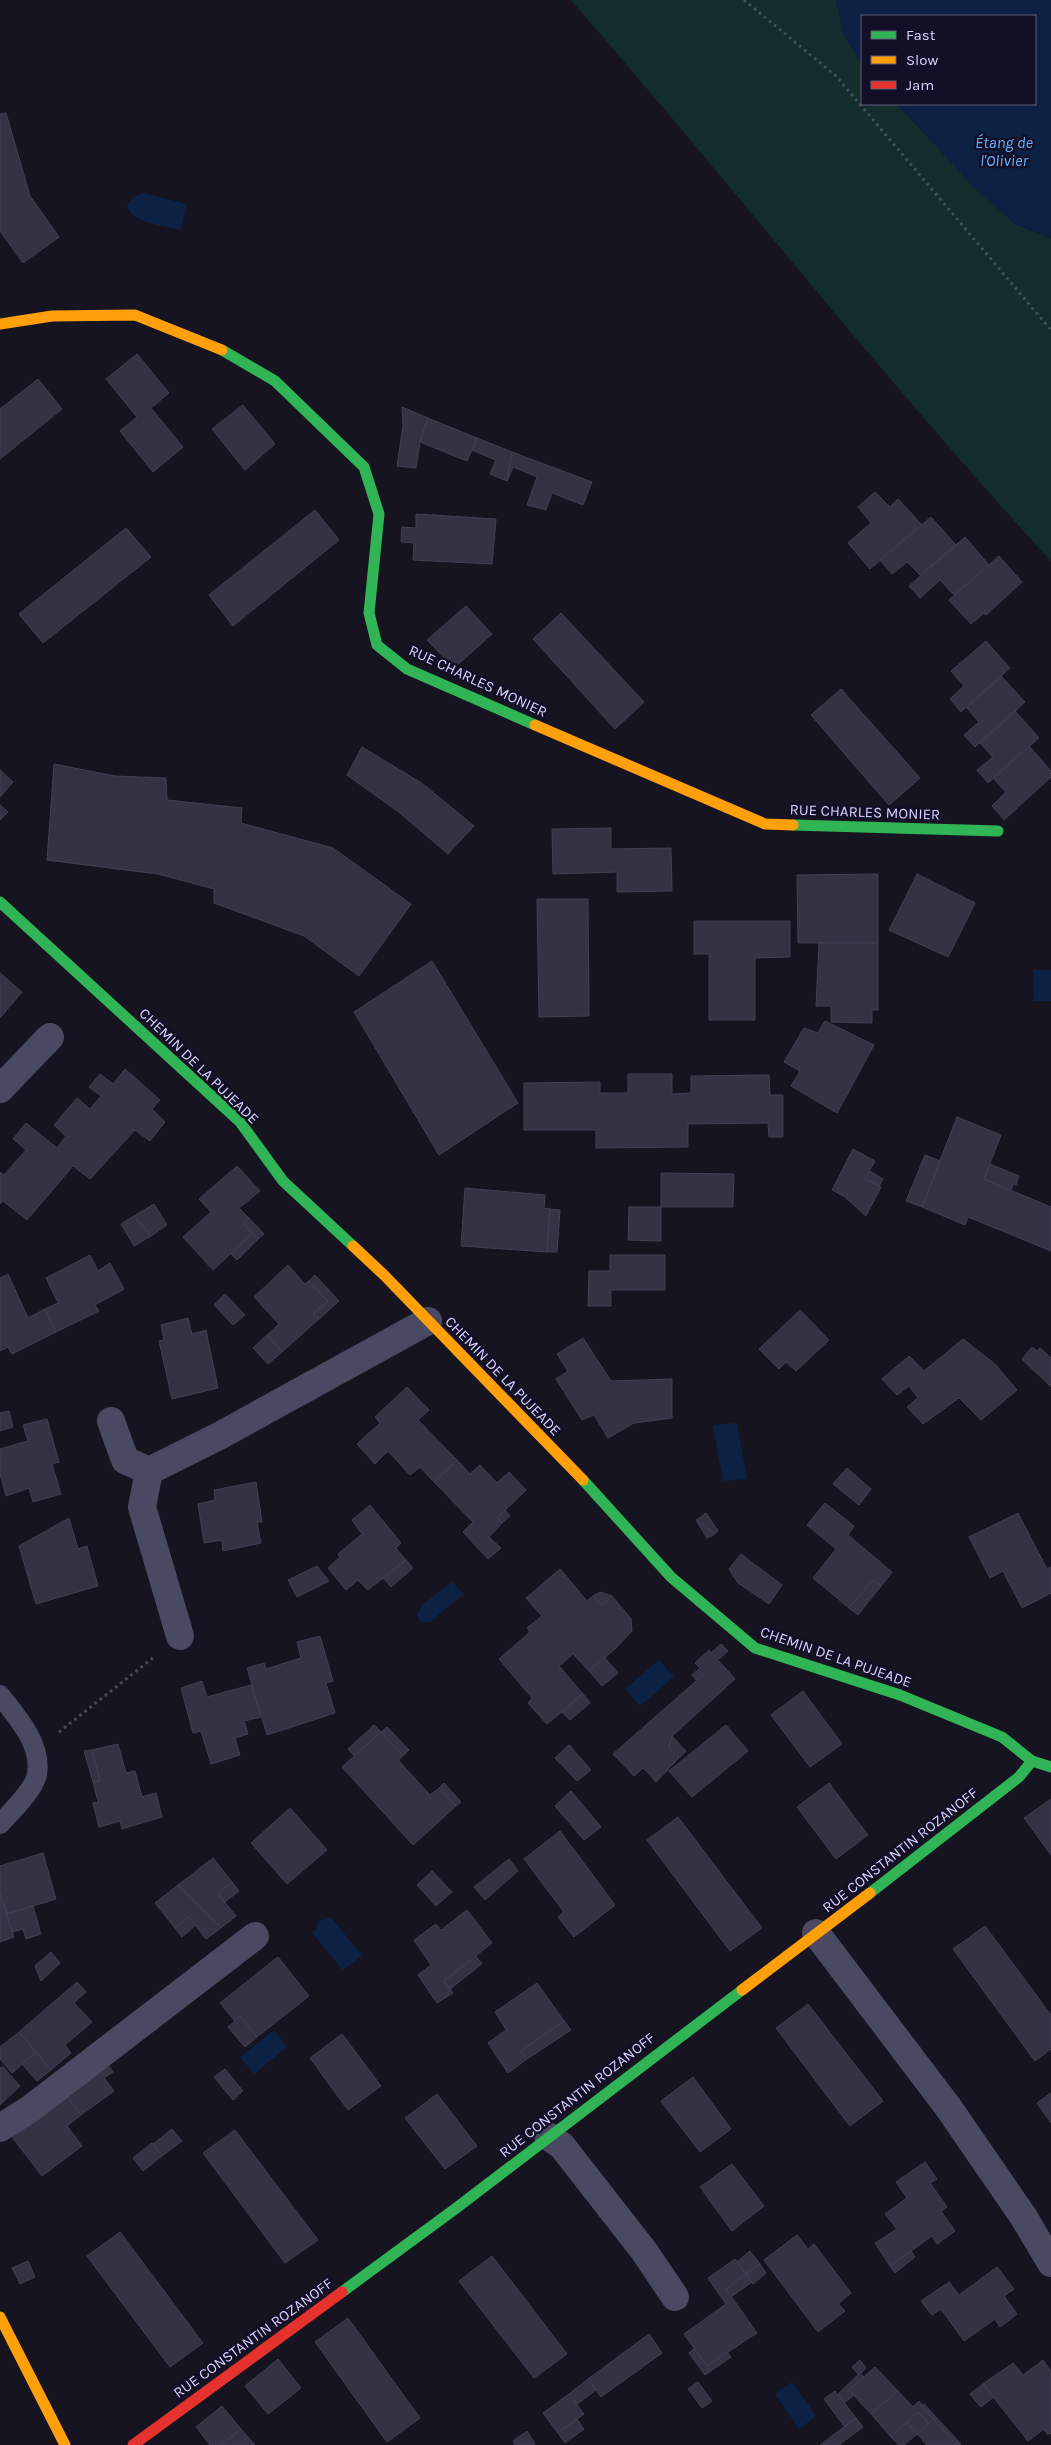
<svg xmlns="http://www.w3.org/2000/svg" width="1051" height="2445" font-family="Karla,sans-serif">
<style>
.green{fill:#132c2d}
.water{fill:#0d2144}
.building{fill:#343243;stroke:#433f54}
.lines{fill:none;stroke-linecap:round;stroke-linejoin:round}
.path{stroke:#44505f;stroke-width:3;stroke-dasharray:2.5 4;stroke-linecap:butt}
.lane{stroke:#4a4962;stroke-width:20}
.street{stroke:#4a4962;stroke-width:28}
.fast{stroke:#30b455;stroke-width:11}
.slow{stroke:#ff9f0a;stroke-width:11}
.jam{stroke:#e5322d;stroke-width:11}
.labels{text-anchor:middle;stroke-width:5;stroke-linejoin:round;paint-order:stroke}
.street-label{font-size:15px;fill:#d9d4ff;stroke:#130f26}
.water-label{font-size:16px;font-style:italic;fill:#62b6ff;stroke:#130f26}
</style>
<rect width="100%" height="100%" fill="#161421"/>
<path class="green" d="M571,0H836L845,37L862,65V104H897L974,187L1015,224L1051,238V561C884,380 733,186 571,0Z"/>
<g class="water">
<polygon points="836,0 1051,0 1051,238 1015,224 974,187 897,104 1035,104 1035,16 862,16 862,65 845,37"/>
<path d="M144,193L186,204L181,230C164,225 131,224 127,205L134,196Z"/>
<polygon points="1033,970 1051,970 1051,1001 1034,1001"/>
<polygon points="737,1423 747,1479 723,1481 713,1425"/>
<polygon points="452,1582 464,1594 430,1622 421,1622 417,1616 422,1605"/>
<polygon points="659,1660 674,1677 640,1706 625,1689"/>
<polygon points="331,1918 362,1955 343,1970 312,1933 316,1930 318,1921"/>
<polygon points="274,2030 287,2047 254,2074 240,2057"/>
<polygon points="792,2382 816,2416 799,2429 775,2394"/>
</g>
<g class="building">
<polygon points="6,113 30,196 59,237 23,263 0,231 0,114"/>
<polygon points="137,354 169,393 151,408 183,447 153,472 120,431 137,417 106,379"/>
<polygon points="38,379 62,409 0,459 0,409"/>
<polygon points="243,405 275,444 245,470 212,429"/>
<polygon points="402,407 428,418 420,442 416,468 397,466 403,426"/>
<polygon points="428,418 477,438 467,461 420,442"/>
<polygon points="477,438 512,452 507,481 490,474 496,460 472,450"/>
<polygon points="512,452 592,482 583,505 552,493 546,510 527,505 537,477 513,467 507,481"/>
<polygon points="875,492 890,507 898,499 922,525 870,569 848,543 871,523 858,507"/>
<polygon points="315,510 339,540 233,626 209,595"/>
<polygon points="416,514 496,519 492,564 413,560 414,543 401,542 402,527 416,528"/>
<polygon points="931,517 956,545 920,575 907,562 892,574 880,560"/>
<polygon points="126,528 151,557 43,643 19,614"/>
<polygon points="965,537 989,565 954,595 940,580 920,598 909,586"/>
<polygon points="999,556 1022,582 986,615 984,613 971,624 949,600"/>
<polygon points="466,606 492,634 454,668 427,640"/>
<polygon points="561,613 644,702 615,729 533,639"/>
<polygon points="986,641 1010,668 961,712 950,699 964,686 951,671"/>
<polygon points="1001,676 1025,702 975,747 964,735 979,722 967,708"/>
<polygon points="841,689 920,778 889,805 811,715"/>
<polygon points="1015,711 1039,738 988,783 977,770 993,757 980,743"/>
<polygon points="1029,746 1051,771 1051,777 1004,820 992,806 1006,792 993,778"/>
<polygon points="362,747 423,784 474,826 448,854 400,813 347,775"/>
<polygon points="54,764 115,776 166,778 167,800 242,808 241,823 333,848 411,904 359,976 304,936 214,903 214,889 158,874 47,860"/>
<polygon points="0,770 13,782 0,797"/>
<polygon points="0,805 8,812 0,820"/>
<polygon points="611,828 611,849 671,848 672,891 617,892 617,872 553,874 552,829"/>
<polygon points="878,874 878,943 798,943 797,875"/>
<polygon points="917,874 975,903 948,957 889,930"/>
<polygon points="537,899 588,899 589,1016 539,1017"/>
<polygon points="694,921 790,921 790,957 755,958 755,1020 709,1020 709,954 694,954"/>
<polygon points="819,943 878,943 878,1010 872,1010 872,1023 831,1022 831,1006 816,1006"/>
<polygon points="432,961 518,1103 439,1155 354,1012"/>
<polygon points="0,973 22,992 0,1018"/>
<polygon points="825,1021 874,1045 837,1113 791,1086 800,1071 784,1062 804,1028 818,1033"/>
<polygon points="125,1069 160,1100 152,1109 165,1122 150,1141 135,1130 90,1179 73,1166 27,1220 3,1201 0,1204 0,1172 4,1175 26,1150 13,1139 26,1123 57,1148 66,1136 54,1125 77,1098 90,1109 101,1096 89,1087 100,1074 113,1084"/>
<polygon points="628,1074 672,1074 672,1094 691,1093 691,1076 769,1075 770,1095 783,1095 783,1137 769,1137 768,1123 688,1124 688,1147 596,1148 596,1130 524,1130 524,1083 600,1082 600,1093 628,1093"/>
<polygon points="957,1117 1001,1135 984,1179 1051,1207 1051,1251 968,1217 965,1225 922,1207"/>
<polygon points="853,1149 875,1161 865,1179 881,1187 866,1216 845,1197 832,1190"/>
<polygon points="925,1155 940,1161 922,1207 906,1201"/>
<polygon points="990,1164 1019,1176 1016,1185 1013,1184 1011,1191 984,1179"/>
<polygon points="237,1166 260,1191 239,1208 249,1218 243,1223 253,1233 213,1270 183,1237 211,1212 199,1199"/>
<polygon points="870,1171 883,1179 879,1186 865,1179"/>
<polygon points="661,1173 734,1174 733,1207 661,1207"/>
<polygon points="465,1188 545,1195 544,1208 550,1209 547,1252 461,1246"/>
<polygon points="154,1204 167,1225 151,1236 134,1216"/>
<polygon points="629,1207 661,1207 661,1241 628,1240"/>
<polygon points="550,1209 560,1210 557,1252 547,1252"/>
<polygon points="134,1216 151,1236 134,1246 121,1224"/>
<polygon points="249,1218 264,1234 258,1239 243,1223"/>
<polygon points="253,1233 258,1239 237,1260 231,1254"/>
<polygon points="90,1255 98,1271 110,1263 124,1289 95,1305 99,1311 56,1332 45,1309 58,1303 46,1278"/>
<polygon points="610,1255 665,1255 665,1290 611,1290 611,1306 588,1306 589,1271 610,1271"/>
<polygon points="288,1265 305,1284 309,1281 328,1301 313,1314 319,1319 282,1352 267,1335 279,1324 254,1297"/>
<polygon points="8,1274 28,1318 45,1309 56,1332 12,1354 8,1347 0,1351 0,1278"/>
<polygon points="315,1275 339,1301 319,1319 313,1314 328,1301 309,1281"/>
<polygon points="225,1294 245,1315 233,1325 214,1305"/>
<polygon points="800,1310 829,1340 796,1371 786,1362 779,1369 759,1349"/>
<polygon points="188,1318 192,1334 206,1330 218,1388 172,1399 159,1341 164,1340 161,1325"/>
<polygon points="267,1335 282,1352 268,1364 253,1348"/>
<polygon points="583,1338 611,1381 672,1379 672,1418 634,1423 608,1438 594,1415 582,1420 556,1379 568,1371 557,1354"/>
<polygon points="963,1339 996,1365 1017,1390 981,1420 959,1398 923,1424 907,1407 918,1398 909,1386 897,1395 882,1379 909,1356 924,1371"/>
<polygon points="1032,1347 1037,1351 1040,1348 1051,1358 1051,1387 1022,1359"/>
<polygon points="407,1387 429,1410 418,1420 457,1460 434,1482 420,1467 410,1475 388,1451 375,1464 357,1444 380,1423 375,1417"/>
<polygon points="9,1411 13,1427 0,1431 0,1413"/>
<polygon points="47,1419 59,1462 52,1464 61,1494 33,1502 29,1488 6,1496 0,1474 0,1449 28,1441 23,1425"/>
<polygon points="457,1460 470,1474 480,1465 497,1483 509,1472 526,1490 497,1518 502,1523 489,1537 501,1548 488,1559 463,1532 473,1522 434,1482"/>
<polygon points="847,1468 871,1489 859,1505 833,1484"/>
<polygon points="256,1482 262,1522 257,1522 261,1543 223,1551 222,1540 204,1543 198,1504 215,1500 214,1490"/>
<polygon points="825,1503 854,1526 848,1535 892,1572 881,1586 873,1580 849,1608 813,1578 836,1549 807,1525"/>
<polygon points="370,1505 401,1543 396,1548 406,1560 368,1590 358,1580 346,1590 328,1568 340,1557 338,1554 362,1534 352,1520"/>
<polygon points="505,1510 510,1516 502,1523 497,1518"/>
<polygon points="706,1513 718,1531 715,1534 696,1520"/>
<polygon points="1018,1513 1047,1569 1051,1567 1051,1593 1022,1608 1003,1571 990,1578 969,1537"/>
<polygon points="69,1518 78,1549 87,1546 98,1586 36,1604 19,1546"/>
<polygon points="696,1520 715,1534 707,1538"/>
<polygon points="741,1554 782,1585 769,1604 738,1583 729,1569"/>
<polygon points="406,1560 413,1568 391,1587 383,1578"/>
<polygon points="317,1566 329,1581 297,1597 288,1580"/>
<polygon points="560,1569 587,1601 593,1596 602,1605 612,1596 631,1619 632,1631 616,1648 589,1671 573,1654 559,1666 583,1694 547,1724 528,1703 532,1698 499,1659 530,1632 527,1628 542,1616 526,1598"/>
<polygon points="873,1580 881,1586 858,1615 849,1608"/>
<polygon points="600,1592 612,1596 602,1605 593,1596"/>
<polygon points="320,1636 333,1681 326,1683 335,1713 267,1735 247,1668 264,1663 266,1669 301,1658 297,1642"/>
<polygon points="721,1644 728,1651 696,1680 692,1675 700,1668 695,1663 709,1650 711,1653"/>
<polygon points="604,1657 618,1673 602,1686 589,1671"/>
<polygon points="719,1661 735,1679 672,1736 669,1748 679,1758 656,1782 643,1768 634,1776 613,1754"/>
<polygon points="202,1681 207,1697 251,1685 261,1717 244,1721 248,1734 235,1738 240,1755 211,1764 201,1731 193,1733 181,1688"/>
<polygon points="803,1691 842,1744 810,1767 771,1715"/>
<polygon points="583,1694 590,1703 570,1720 562,1712"/>
<polygon points="374,1725 381,1732 354,1756 348,1749"/>
<polygon points="726,1725 748,1751 692,1797 669,1771"/>
<polygon points="387,1727 409,1750 403,1756 381,1732"/>
<polygon points="381,1732 403,1756 398,1760 430,1795 439,1788 456,1806 413,1845 342,1767"/>
<polygon points="672,1736 686,1751 679,1758 669,1748"/>
<polygon points="118,1744 126,1773 135,1771 142,1797 156,1793 162,1817 122,1829 120,1821 99,1827 93,1803 98,1802 93,1782 100,1781 92,1750"/>
<polygon points="569,1745 591,1770 577,1781 555,1758"/>
<polygon points="92,1750 100,1781 93,1782 84,1751"/>
<polygon points="444,1783 461,1802 456,1806 439,1788"/>
<polygon points="829,1783 868,1835 836,1859 797,1807"/>
<polygon points="571,1791 601,1827 584,1840 555,1806"/>
<polygon points="1051,1799 1051,1855 1024,1818"/>
<polygon points="290,1808 327,1850 287,1884 251,1843"/>
<polygon points="678,1817 762,1928 730,1951 647,1840"/>
<polygon points="560,1831 615,1905 574,1937 558,1917 564,1912 524,1859"/>
<polygon points="43,1853 56,1899 7,1914 0,1893 0,1866"/>
<polygon points="213,1858 232,1882 218,1894 236,1916 221,1928 178,1885"/>
<polygon points="509,1859 518,1871 485,1900 474,1887"/>
<polygon points="432,1871 452,1892 436,1906 417,1885"/>
<polygon points="232,1882 239,1891 225,1902 218,1894"/>
<polygon points="178,1885 221,1928 206,1939 189,1917 175,1928 155,1903"/>
<polygon points="0,1893 14,1937 0,1942"/>
<polygon points="33,1906 41,1934 26,1939 23,1929 12,1932 7,1914"/>
<polygon points="467,1910 492,1943 444,1981 453,1993 437,2003 418,1975 431,1965 414,1940 436,1924 441,1930"/>
<polygon points="189,1917 196,1925 182,1937 175,1928"/>
<polygon points="985,1926 1051,2015 1051,2049 1035,2061 953,1949"/>
<polygon points="51,1952 60,1963 41,1981 35,1966"/>
<polygon points="476,1956 482,1964 450,1989 444,1981"/>
<polygon points="278,1957 309,1996 257,2037 240,2016 235,2021 220,2003"/>
<polygon points="77,1982 86,1992 74,2003 92,2022 65,2045 71,2053 51,2070 19,2032"/>
<polygon points="537,1983 564,2021 521,2051 527,2059 508,2073 488,2043 506,2030 495,2012"/>
<polygon points="808,2004 883,2101 850,2126 776,2028"/>
<polygon points="240,2016 257,2037 245,2047 228,2027"/>
<polygon points="564,2021 571,2030 527,2059 521,2051"/>
<polygon points="19,2032 36,2052 12,2073 0,2059 0,2047"/>
<polygon points="342,2034 381,2086 348,2110 310,2058"/>
<polygon points="36,2052 51,2070 37,2081 22,2064"/>
<polygon points="105,2061 113,2072 104,2078 114,2091 81,2115 63,2092"/>
<polygon points="3,2067 20,2086 0,2105 0,2068"/>
<polygon points="225,2069 243,2091 233,2100 214,2077"/>
<polygon points="693,2077 731,2129 700,2152 661,2101"/>
<polygon points="63,2092 81,2115 67,2126 82,2146 42,2176 9,2133"/>
<polygon points="1051,2093 1051,2123 1037,2103"/>
<polygon points="437,2094 477,2146 445,2169 405,2118"/>
<polygon points="172,2129 182,2141 162,2156 153,2144"/>
<polygon points="235,2130 318,2240 285,2263 203,2153"/>
<polygon points="152,2143 162,2156 143,2171 133,2158"/>
<polygon points="925,2162 937,2179 930,2183 947,2207 941,2211 955,2231 937,2244 932,2236 890,2266 875,2243 897,2229 885,2214 907,2198 896,2182"/>
<polygon points="732,2164 764,2206 732,2231 700,2187"/>
<polygon points="120,2232 203,2343 170,2367 87,2256"/>
<polygon points="797,2235 808,2249 814,2244 851,2293 838,2304 845,2311 818,2332 764,2260"/>
<polygon points="750,2251 760,2264 746,2274 737,2262"/>
<polygon points="911,2251 915,2257 895,2273 890,2266"/>
<polygon points="492,2256 567,2354 534,2378 459,2281"/>
<polygon points="735,2259 746,2274 726,2289 757,2333 707,2366 684,2334 726,2304 708,2278"/>
<polygon points="28,2261 35,2277 20,2284 12,2268"/>
<polygon points="760,2264 766,2273 753,2284 746,2274"/>
<polygon points="997,2267 1014,2289 1004,2296 1017,2314 1000,2327 995,2319 964,2341 941,2309 932,2315 921,2301 949,2282 959,2295"/>
<polygon points="746,2274 752,2282 731,2297 726,2289"/>
<polygon points="348,2318 420,2418 387,2442 315,2342"/>
<polygon points="649,2334 662,2353 601,2397 588,2379"/>
<polygon points="694,2349 707,2366 727,2352 731,2357 705,2375 689,2353"/>
<polygon points="278,2359 301,2388 268,2414 245,2386"/>
<polygon points="860,2360 866,2368 859,2375 852,2367"/>
<polygon points="1043,2360 1051,2371 1051,2433 1048,2435 1044,2429 1028,2441 983,2384 1013,2363 1023,2375"/>
<polygon points="875,2367 898,2391 871,2414 849,2390"/>
<polygon points="860,2373 864,2377 849,2390 854,2395 844,2403 838,2394"/>
<polygon points="588,2379 596,2390 577,2404 569,2394"/>
<polygon points="698,2382 712,2401 702,2408 688,2389"/>
<polygon points="983,2384 994,2397 981,2407 970,2394"/>
<polygon points="835,2391 856,2418 844,2426 824,2399"/>
<polygon points="898,2391 913,2407 919,2401 957,2445 927,2445 917,2434 929,2424 918,2412 891,2437 871,2414"/>
<polygon points="569,2394 584,2414 558,2433 543,2413"/>
<polygon points="924,2404 961,2444 957,2445 922,2406"/>
<polygon points="222,2406 241,2429 221,2445 210,2445 196,2427"/>
<polygon points="918,2412 929,2424 917,2434 907,2422"/>
<polygon points="856,2418 863,2427 839,2445 820,2445"/>
<polygon points="577,2419 584,2429 565,2443 558,2433"/>
<polygon points="907,2422 917,2434 904,2445 899,2445 891,2437"/>
<polygon points="241,2429 255,2445 221,2445"/>
<polygon points="527,2431 535,2444 515,2445 513,2441"/>
</g>
<g class="lines">
<g class="path">
<polyline points="744,0 836,76 1051,330"/>
<polyline points="59,1732 154,1657"/>
</g>
<path class="lane" d="M0,1695C17,1717 42,1744 37,1774C35,1789 10,1813 0,1824"/>
<g class="street">
<polyline points="0,1089 50,1037"/>
<polyline points="111,1421 125,1460 149,1471 221,1435 428,1321"/>
<polyline points="149,1471 142,1507 180,1636"/>
<polyline points="816,1933 948,2107 1023,2216 1051,2263"/>
<polyline points="0,2128 30,2109 255,1936"/>
<polyline points="548,2136 562,2146 644,2251 675,2297"/>
</g>
<g class="fast">
<polyline points="222,350 275,381 364,467 379,514 369,613 377,645 407,669 535,725"/>
<polyline points="793,825 998,831"/>
<polyline points="0,902 240,1122 283,1181 353,1246"/>
<polyline points="583,1480 671,1577 755,1648 900,1695 1002,1737 1032,1761 1051,1767"/>
<polyline points="870,1893 1019,1777 1032,1761"/>
<polyline points="342,2292 455,2209 742,1990"/>
</g>
<g class="slow">
<polyline points="0,324 52,316 135,315 222,350"/>
<polyline points="535,725 765,824 793,825"/>
<polyline points="353,1246 384,1275 583,1480"/>
<polyline points="742,1990 870,1893"/>
<polyline points="0,2317 65,2445"/>
</g>
<polyline class="jam" points="133,2445 342,2292"/>
</g>
<g class="labels">
<g class="street-label">
<text transform="translate(478 681) rotate(25)" y="5">RUE CHARLES MONIER</text>
<text transform="translate(865 812) rotate(2)" y="5">RUE CHARLES MONIER</text>
<text transform="translate(199 1066) rotate(44)" y="5">CHEMIN DE LA PUJEADE</text>
<text transform="translate(503 1376) rotate(46)" y="5">CHEMIN DE LA PUJEADE</text>
<text transform="translate(836 1657) rotate(19)" y="5">CHEMIN DE LA PUJEADE</text>
<text transform="translate(900 1850) rotate(-38)" y="5">RUE CONSTANTIN ROZANOFF</text>
<text transform="translate(577 2095) rotate(-38)" y="5">RUE CONSTANTIN ROZANOFF</text>
<text transform="translate(253 2338) rotate(-36)" y="5">RUE CONSTANTIN ROZANOFF</text>
</g>
<g class="water-label">
<text x="1004" y="148">Étang de<tspan x="1004" dy="18">l'Olivier</tspan></text>
</g>
</g>
<rect x="861" y="15" width="175" height="90" fill="#130f26" stroke="#625e7d"/>
<rect x="871" y="31" width="25" height="8" fill="#30b455" stroke="#625e7d"/>
<text x="906" y="40" font-size="15" fill="#d9d4ff">Fast</text>
<rect x="871" y="56" width="25" height="8" fill="#ff9f0a" stroke="#625e7d"/>
<text x="906" y="65" font-size="15" fill="#d9d4ff">Slow</text>
<rect x="871" y="81" width="25" height="8" fill="#e5322d" stroke="#625e7d"/>
<text x="906" y="90" font-size="15" fill="#d9d4ff">Jam</text>
</svg>
